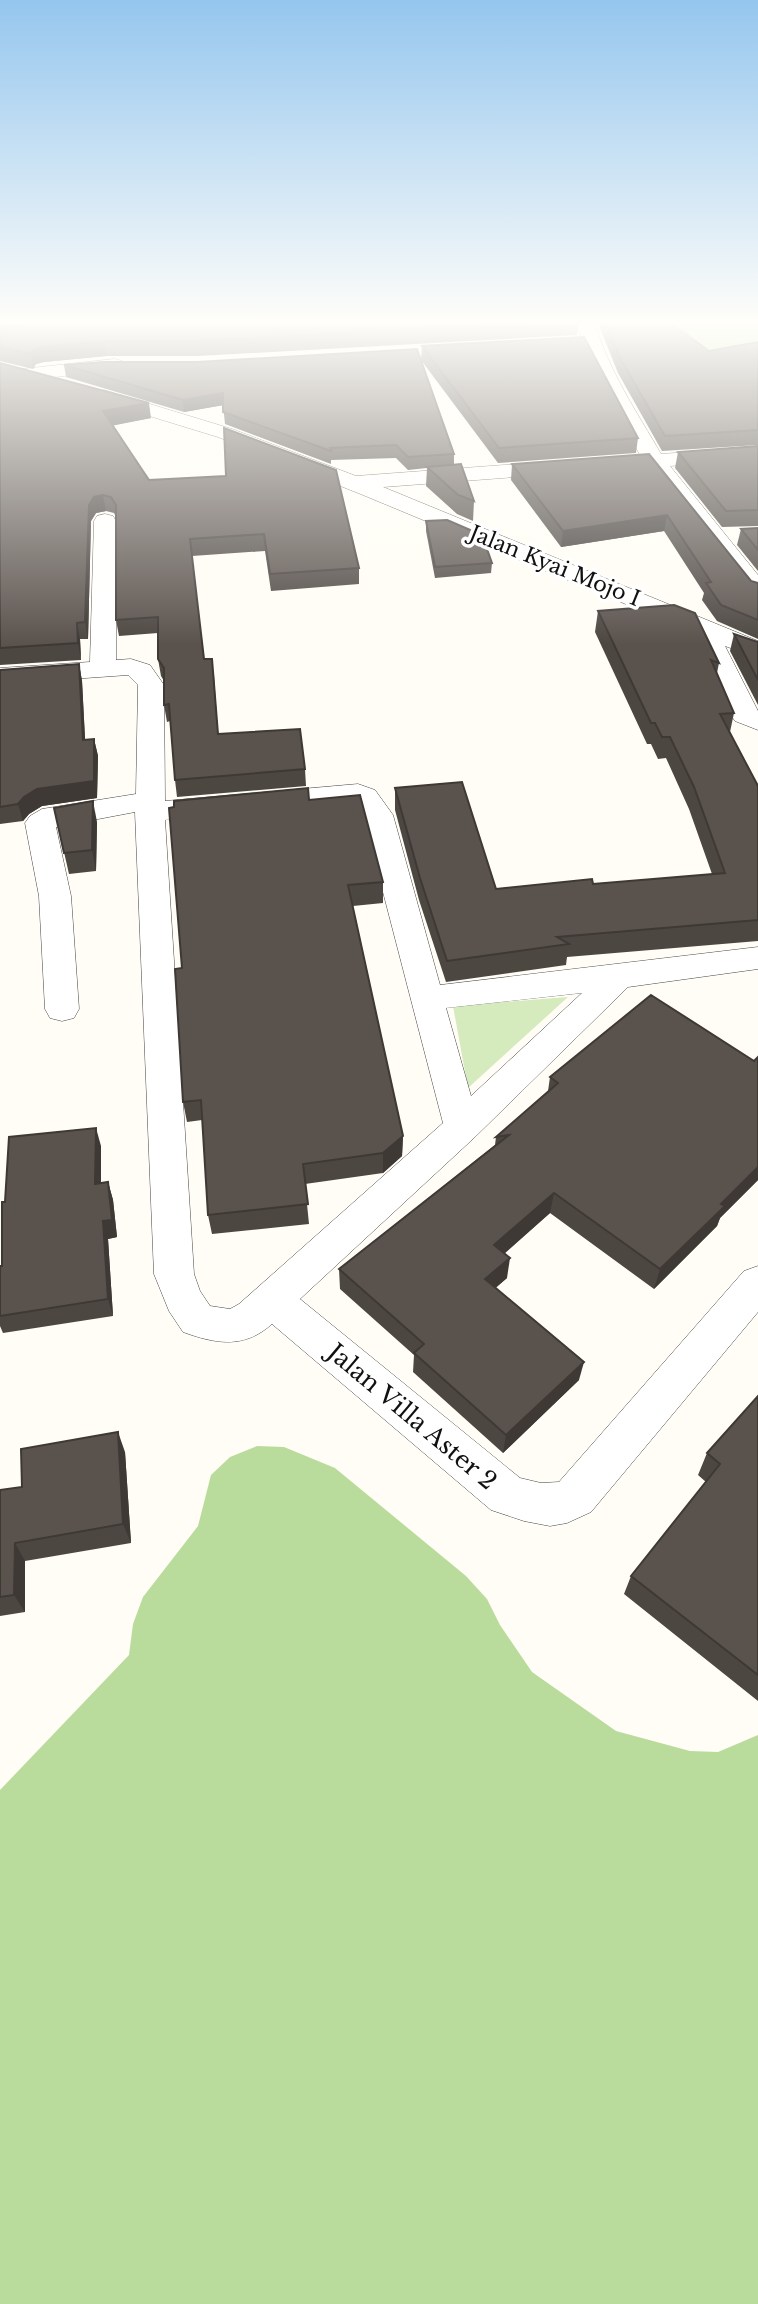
<svg xmlns="http://www.w3.org/2000/svg" width="758" height="2304" font-family="'Libre Baskerville',serif">
<style>
.green{fill:#d5ebbd}
.forest{fill:#b9dc9c}
.lines{fill:none;stroke-linecap:round;stroke-linejoin:round}
.minor-casing{stroke:#444;stroke-width:1}
.minor{fill:#fff;fill-rule:evenodd}
.wall{fill:#4d4742}
.shaded-wall{fill:#3f3936}
.building{fill:#5a524d;stroke:#3f3936;stroke-width:2}
.labels{text-anchor:middle;stroke-width:7;stroke-linejoin:round;paint-order:stroke}
.far-street-label{font-size:21px;fill:#111;stroke:#fff}
.street-label{font-size:24px;fill:#111;stroke:#fff}
</style>
<rect width="100%" height="100%" fill="#fffdf5"/>
<polygon class="green" points="568,997 468,1088 453,1006"/>
<g class="forest">
<polygon points="664,323 758,323 758,359 699,367"/>
<polygon points="257,1446 284,1447 335,1468 466,1576 487,1599 500,1625 532,1672 616,1731 690,1751 718,1752 758,1735 758,2304 0,2304 0,1790 129,1655 133,1624 143,1597 198,1526 211,1475 230,1457"/>
</g>
<g class="lines">
<g class="minor-casing">
<g id="minor">
<path d="M577,323H595C608,370 637,412 661,454L758,447V459L670,466L758,575V598L749,596L648,467L383,487L758,641V658L725,646L758,711V730L735,721L731,715L693,632L363,495L218,437L97,400L94,396L97,392L104,390L232,429L356,476L640,455C617,413 589,370 577,323Z"/>
<polygon points="115,359 122,361 125,365 122,369 22,381 15,379 12,375 15,371 22,369"/>
<path d="M105,514L113,516L116,521V660L131,659L150,665L164,685L165,801L358,784L375,790L393,815L440,985L758,947V969L628,987L475,1137L300,1299L520,1478L541,1483L559,1482L744,1271L758,1266V1312L591,1512L567,1523L550,1526L524,1521L491,1510L272,1324C244,1349 216,1344 183,1332L169,1311L154,1274L135,812L56,827L71,896L79,1009L74,1018L62,1021L50,1018L45,1009L39,896L25,823L30,816L42,809L136,794L138,685L128,675L0,684V668L90,662L94,521L97,516ZM355,802L363,815L443,1123L239,1304L230,1309L210,1306L200,1291L194,1274L165,820ZM582,993L471,1096L446,1008Z"/>
</g>
</g>
<use href="#minor" class="minor"/>
</g>
<g class="wall">
<polygon points="35,323 578,323 577,335 198,356 106,356 44,362 36,364 33,369 0,361 0,326"/>
<polygon points="598,323 671,323 709,351 758,342 758,445 662,451 618,373"/>
<polygon points="422,346 638,438 636,453 498,463 421,360"/>
<polygon points="0,363 151,418 113,425 149,480 359,568 359,584 271,591 265,551 192,556 204,659 214,675 218,734 305,769 306,786 177,797 175,780 170,721 167,722 164,705 164,681 161,676 158,659 158,633 119,636 116,620 116,517 114,513 106,511 96,513 91,521 88,639 80,639 81,660 0,665"/>
<polygon points="64,365 454,454 454,465 474,501 473,521 457,514 426,486 427,468 408,470 396,458 331,460 331,464 225,424 223,405 184,412 66,377"/>
<polygon points="758,446 758,526 722,527 675,468 678,452"/>
<polygon points="649,454 751,581 758,583 758,639 717,621 702,600 704,593 664,531 561,547 511,480 512,464"/>
<polygon points="426,521 492,563 491,573 435,578 426,531"/>
<polygon points="758,528 758,571 737,545 741,529"/>
<polygon points="598,611 719,663 717,673 734,713 730,732 758,786 758,941 567,957 566,965 446,982 419,900 395,810 395,788 496,889 593,884 712,874 689,809 666,758 658,759 651,744 647,744 595,632"/>
<polygon points="734,634 758,642 758,705 730,651"/>
<polygon points="79,664 82,681 85,740 94,739 98,756 97,798 42,806 29,814 23,821 0,824 0,670"/>
<polygon points="309,800 383,882 383,903 353,906 403,1136 402,1156 383,1173 305,1184 309,1224 212,1234 208,1215 202,1120 187,1122 183,1102 182,968"/>
<polygon points="54,808 97,822 96,871 69,874"/>
<polygon points="758,1057 758,1180 720,1218 717,1226 654,1289 550,1213 504,1254 507,1278 495,1288 579,1380 503,1453 413,1372 414,1355 340,1289 339,1269 495,1145 496,1137 548,1091 550,1077 754,1061"/>
<polygon points="101,1146 101,1183 108,1182 113,1200 117,1237 108,1239 113,1316 3,1333 0,1326 0,1266 2,1266 5,1202"/>
<polygon points="758,1396 758,1701 624,1594 631,1576 706,1482 698,1475 707,1453"/>
<polygon points="125,1452 131,1543 25,1561 25,1612 0,1616 0,1490 22,1487"/>
</g>
<g class="shaded-wall">
<polygon points="104,341 106,356 44,362 36,364 33,369 31,354 33,350 41,347"/>
<polygon points="223,393 224,405 184,412 183,400"/>
<polygon points="149,403 151,418 106,427 103,411"/>
<polygon points="103,495 106,511 96,513 91,521 88,639 85,622 89,505 94,497"/>
<polygon points="667,515 664,531 561,547 563,531"/>
<polygon points="77,623 80,639 81,660 78,643"/>
<polygon points="79,664 82,681 86,757 83,740"/>
<polygon points="94,739 98,756 97,798 42,806 29,814 23,821 18,804 24,797"/>
<polygon points="93,801 97,822 96,871 92,850"/>
<polygon points="96,1128 101,1146 101,1202 95,1184"/>
<polygon points="403,1136 402,1156 383,1173 383,1153"/>
<polygon points="758,1167 758,1180 720,1218 717,1226 654,1289 660,1269 721,1204"/>
<polygon points="108,1182 113,1200 117,1237 108,1239 113,1316 108,1299 103,1221"/>
<polygon points="554,1193 550,1213 491,1265 494,1245"/>
<polygon points="510,1258 507,1278 483,1299 485,1279"/>
<polygon points="584,1362 579,1380 503,1453 506,1435"/>
<polygon points="118,1432 125,1452 131,1543 123,1524"/>
<polygon points="15,1543 25,1561 25,1612 14,1595"/>
</g>
<g class="building">
<polygon points="35,323 530,323 196,341 104,341 41,347 33,350 31,354 0,347 0,326"/>
<polygon points="605,323 671,323 709,351 758,342 758,430 665,436 620,358"/>
<polygon points="584,337 638,438 499,448 422,346"/>
<polygon points="417,349 454,454 408,457 396,445 330,448 331,451 223,412 223,393 183,400 64,365 104,362 197,362"/>
<polygon points="0,363 149,403 103,411 149,480 226,476 224,428 336,470 359,568 270,574 264,534 190,539 204,659 212,659 218,734 300,729 305,769 175,780 169,704 164,705 164,668 158,659 158,617 116,620 116,505 111,497 103,495 94,497 89,505 85,622 77,623 78,643 0,648"/>
<polygon points="758,446 758,510 726,511 678,452"/>
<polygon points="649,454 751,581 758,583 758,620 721,605 706,583 711,582 667,515 563,531 512,464"/>
<polygon points="461,464 474,501 458,495 427,467"/>
<polygon points="447,520 482,535 492,563 435,567 426,521"/>
<polygon points="758,528 758,550 741,529"/>
<polygon points="674,605 695,613 719,663 711,660 734,713 720,714 758,786 758,920 557,937 569,944 447,961 420,878 395,788 462,782 496,889 592,879 593,884 725,873 694,787 670,737 662,737 655,723 651,723 598,611"/>
<polygon points="734,634 758,642 758,680"/>
<polygon points="79,664 83,740 94,739 94,781 37,789 24,797 18,804 0,807 0,670"/>
<polygon points="308,788 309,800 360,795 383,882 348,885 403,1136 383,1153 303,1164 308,1204 208,1215 201,1100 183,1102 175,969 182,968 169,808 174,807 174,801"/>
<polygon points="93,801 92,850 64,853 54,808"/>
<polygon points="651,995 754,1061 758,1057 758,1167 721,1204 725,1206 660,1269 554,1193 494,1245 510,1258 485,1279 584,1362 506,1435 414,1353 424,1344 339,1269 509,1135 496,1137 558,1083 550,1077"/>
<polygon points="96,1128 95,1184 108,1182 112,1220 103,1221 108,1299 0,1316 0,1266 2,1266 2,1202 5,1202 9,1137"/>
<polygon points="758,1396 758,1675 631,1576 720,1464 707,1453"/>
<polygon points="118,1432 123,1524 15,1543 14,1595 0,1597 0,1490 22,1487 21,1449"/>
</g>
<linearGradient id="sky" x2="0" y2="1"><stop stop-color="#95c6ee"/><stop offset="0.5" stop-color="#fffefa"/><stop offset="1" stop-color="#fffefa" stop-opacity="0"/></linearGradient>
<rect width="758" height="645" fill="url(#sky)"/>
<g class="labels">
<g class="far-street-label">
<text transform="translate(555 566) rotate(22)" y="7">Jalan Kyai Mojo I</text>
</g>
<g class="street-label">
<text transform="translate(412 1417) rotate(40)" y="8">Jalan Villa Aster 2</text>
</g>
</g>
</svg>
